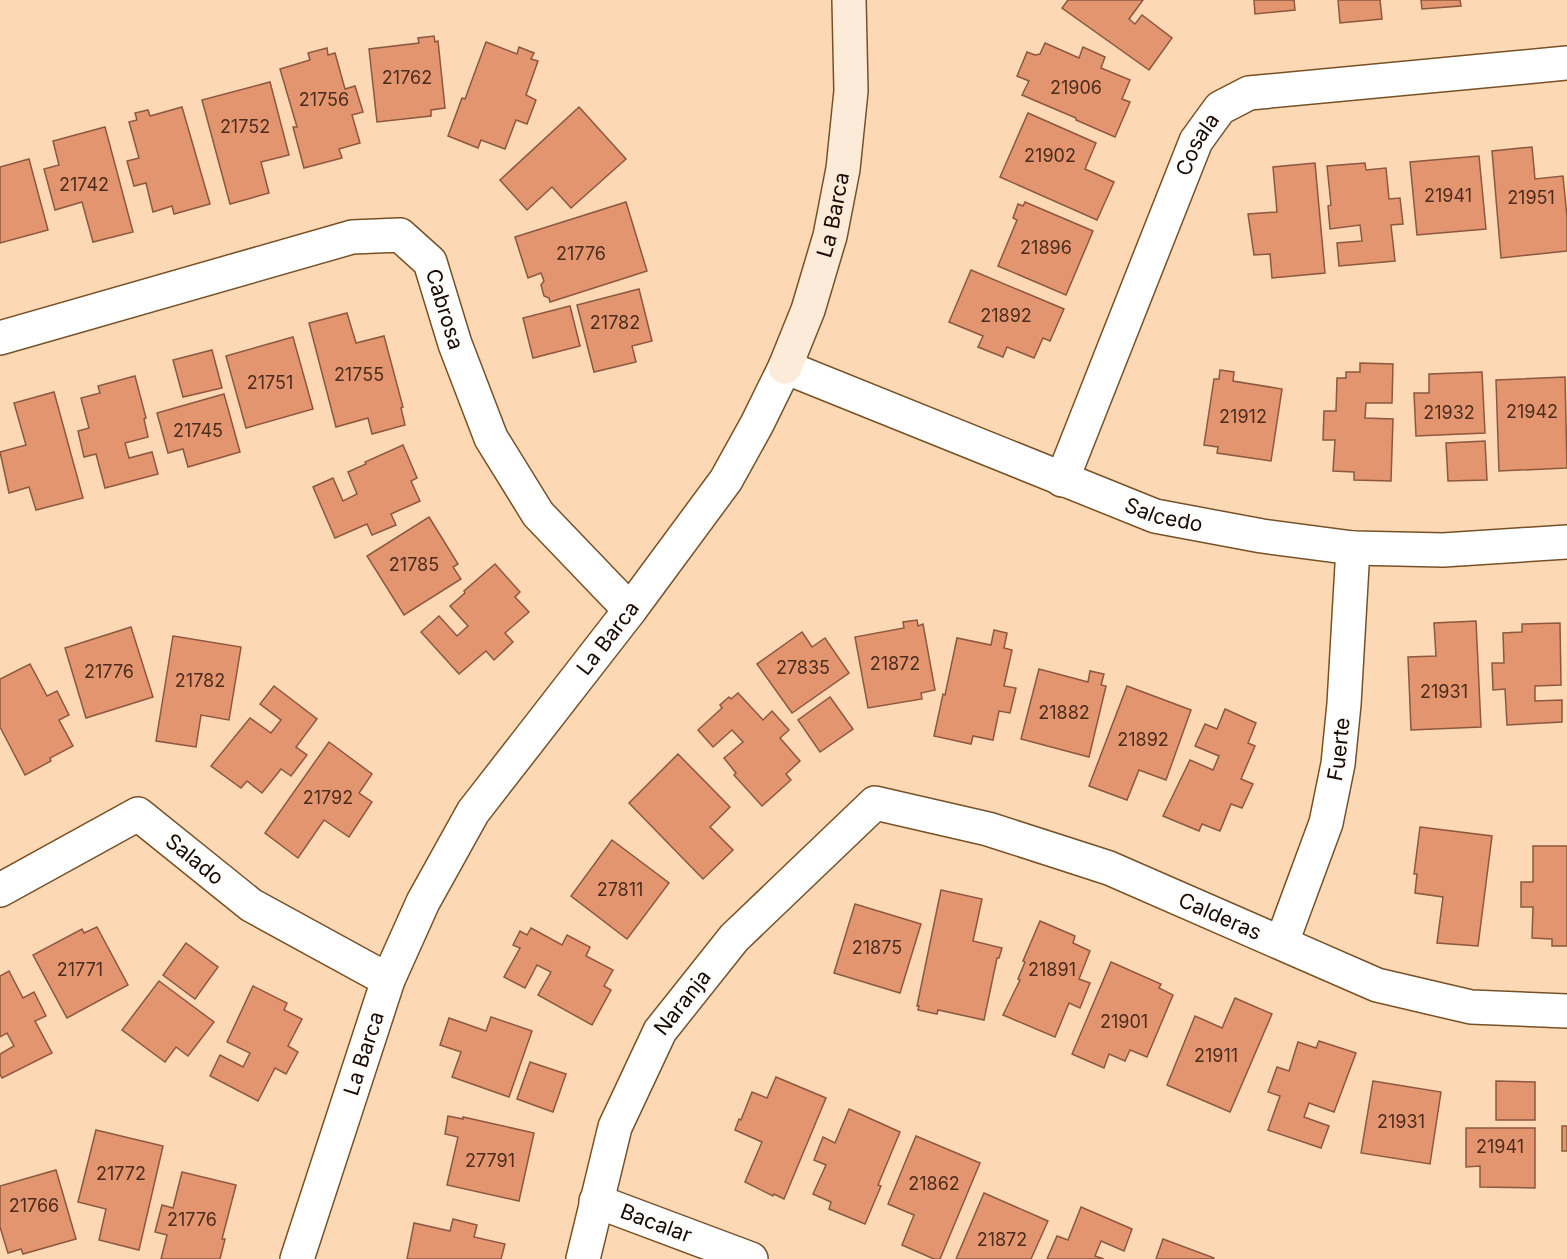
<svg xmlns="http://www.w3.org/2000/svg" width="1567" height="1259" font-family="Inter,sans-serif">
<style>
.building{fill:#e3956f;stroke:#8c583f;stroke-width:1.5}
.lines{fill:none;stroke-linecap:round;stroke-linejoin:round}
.street-casing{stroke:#775126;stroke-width:36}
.secondary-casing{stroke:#775126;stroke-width:36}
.street{stroke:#fff;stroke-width:33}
.secondary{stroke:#fdebd9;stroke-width:33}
.labels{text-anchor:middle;stroke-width:5;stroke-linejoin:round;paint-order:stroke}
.number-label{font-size:18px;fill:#4c2c1c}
.street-label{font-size:21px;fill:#190900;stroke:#fff}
</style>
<rect width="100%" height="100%" fill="#fdd8b4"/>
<g class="building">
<polygon points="1068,0 1143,0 1129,19 1135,24 1142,15 1172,38 1149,70 1062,8"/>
<polygon points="1254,0 1294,0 1295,10 1255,14"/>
<polygon points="1338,0 1380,0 1382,19 1340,23"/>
<polygon points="1421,0 1460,0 1461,6 1422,9"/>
<polygon points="434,36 435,42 438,41 445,108 431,110 431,116 377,122 369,49 419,43 418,38"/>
<polygon points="486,42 517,54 519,47 534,53 531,59 538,61 526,95 536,100 527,124 516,120 505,149 481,140 478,148 448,136 462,98 465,99"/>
<polygon points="1045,43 1079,58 1083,47 1105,57 1101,68 1130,80 1122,99 1130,102 1115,137 1076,120 1076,118 1022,95 1029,81 1017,76 1027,52 1035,55 1040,54"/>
<polygon points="327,48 328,55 335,53 345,89 355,86 363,112 352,115 360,143 339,149 342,158 304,168 293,127 297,127 280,69 310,60 308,53"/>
<polygon points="270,82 289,155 261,162 269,193 230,204 202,100"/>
<polygon points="182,107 210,204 174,214 172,206 153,212 146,183 134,186 127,161 139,158 129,122 137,120 135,113 148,110 150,116"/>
<polygon points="579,107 626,159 571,208 552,187 527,210 500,180"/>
<polygon points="1028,113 1096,143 1085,169 1114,182 1097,220 1000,177"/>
<polygon points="105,127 133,232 93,242 82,202 55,210 44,169 59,165 53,141"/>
<polygon points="1532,147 1535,179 1563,176 1567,217 1567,251 1501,258 1492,151"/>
<polygon points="1479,156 1486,229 1417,235 1410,162"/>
<polygon points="29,159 48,230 0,243 0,167"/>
<polygon points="1315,163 1325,273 1272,278 1270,254 1254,255 1248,214 1277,212 1273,167"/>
<polygon points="1365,163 1366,170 1386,168 1389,199 1400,198 1403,224 1391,225 1395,261 1339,266 1337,243 1362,241 1360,225 1330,229 1328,206 1331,205 1327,166"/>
<polygon points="626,202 647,271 550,302 549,298 544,296 541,285 544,281 541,273 528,278 515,237"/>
<polygon points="1025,202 1093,231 1066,295 998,266 1017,220 1013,218 1018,204 1023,206"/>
<polygon points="971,270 1064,309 1050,341 1043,338 1034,358 1007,347 1003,357 978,347 983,336 949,322"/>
<polygon points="639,289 652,341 632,346 636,362 594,372 577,305"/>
<polygon points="570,306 580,346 533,358 523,318"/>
<polygon points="347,313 356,343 384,336 403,407 401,408 405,425 372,434 368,418 336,427 309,323"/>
<polygon points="293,337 313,409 246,428 226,356"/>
<polygon points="212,350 222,388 183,397 173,360"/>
<polygon points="1360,363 1393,364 1392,403 1366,403 1365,418 1393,419 1391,481 1354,480 1354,472 1333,471 1335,440 1323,440 1324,411 1336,411 1337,378 1346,378 1346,372 1360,372"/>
<polygon points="1220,370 1234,372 1233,381 1282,389 1271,461 1217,453 1218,447 1204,445 1214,379 1219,379"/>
<polygon points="1482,372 1485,433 1416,436 1414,393 1429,393 1429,374"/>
<polygon points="135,376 146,418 144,419 148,437 125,443 129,458 152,452 158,474 105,488 96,454 84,457 78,431 89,428 81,398 100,393 98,386"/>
<polygon points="1565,377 1567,468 1499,471 1496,380"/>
<polygon points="54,392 83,498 36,510 29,487 9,493 0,452 26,445 14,403"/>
<polygon points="224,394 240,452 188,467 183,449 168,453 157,413"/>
<polygon points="1485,441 1487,480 1448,481 1446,443"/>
<polygon points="403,445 417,478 411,481 420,501 391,514 396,525 372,535 367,524 335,538 313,487 333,478 343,501 357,494 348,472 366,464 365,462"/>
<polygon points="429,517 458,564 453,567 461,579 404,615 367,556"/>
<polygon points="495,564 520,592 515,597 529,612 505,633 513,642 494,660 486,651 459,674 421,632 439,616 457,636 468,626 450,606 465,593 464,591"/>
<polygon points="917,620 918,626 923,624 935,690 921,693 922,699 868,708 855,637 904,628 903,622"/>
<polygon points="1476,621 1481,727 1411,730 1408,657 1436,656 1434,623"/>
<polygon points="1560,623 1561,685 1535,686 1535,701 1562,700 1562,722 1507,725 1505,689 1493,690 1492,663 1504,663 1503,633 1522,632 1522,624"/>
<polygon points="131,627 153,697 86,718 65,648"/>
<polygon points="994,630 1007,633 1004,648 1012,650 1004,686 1016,688 1010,713 999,711 993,740 973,736 971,744 934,736 943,694 945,695 957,638 991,645"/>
<polygon points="802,632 812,647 825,638 849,673 792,713 757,664"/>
<polygon points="173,636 241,647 229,720 201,715 196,747 156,741"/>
<polygon points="30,664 47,696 57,691 69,715 59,720 73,746 50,758 51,761 25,775 0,727 0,679"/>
<polygon points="1039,669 1088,682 1090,671 1104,674 1101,685 1106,686 1089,757 1021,739"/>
<polygon points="274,686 317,719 296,747 307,755 291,776 281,769 262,793 247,781 241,788 211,766 250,718 271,733 281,720 260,704"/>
<polygon points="1127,686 1191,710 1166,780 1139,770 1127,800 1089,786"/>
<polygon points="738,693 763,720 772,711 789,730 780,738 800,761 786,774 791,780 762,806 734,775 736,773 724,758 743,742 732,730 713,747 698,730 722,708 720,705 729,697 731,699"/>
<polygon points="830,697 853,729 820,752 798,720"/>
<polygon points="1225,709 1256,723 1248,743 1255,746 1241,779 1253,784 1242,808 1231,804 1220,831 1202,824 1199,831 1163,816 1190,760 1213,770 1219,756 1195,746 1205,724 1217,729"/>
<polygon points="329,742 372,774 359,793 372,802 349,837 324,820 298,858 265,833"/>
<polygon points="678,754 730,807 710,827 733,850 703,879 629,803"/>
<polygon points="1420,827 1492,836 1478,946 1437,943 1443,897 1415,893 1417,874 1414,874"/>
<polygon points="612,840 669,883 627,939 571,896"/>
<polygon points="1533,846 1567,846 1567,946 1552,946 1552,939 1532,938 1533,907 1521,907 1521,882 1533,882"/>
<polygon points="941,890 982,899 973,941 1002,948 999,958 997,958 984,1020 938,1010 937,1014 918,1010 919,1006 917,1006"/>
<polygon points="855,904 921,924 900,993 834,973"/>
<polygon points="1040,921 1075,936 1073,943 1090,951 1079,979 1090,983 1080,1008 1069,1003 1055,1037 1003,1015 1020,980 1018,979 1025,962 1023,961"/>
<polygon points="97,927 128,985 67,1018 33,955 82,929 84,933"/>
<polygon points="531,928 562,945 567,935 590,947 586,956 613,970 604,986 611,990 592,1025 538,995 551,972 537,965 525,988 504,977 520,948 513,945 520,931 527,935"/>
<polygon points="186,943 218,967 195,999 163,975"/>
<polygon points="1111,962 1161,984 1159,988 1173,995 1147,1057 1130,1050 1125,1061 1109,1054 1104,1068 1072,1054"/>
<polygon points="9,971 23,998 34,992 46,1016 35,1021 52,1053 2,1078 0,1074 0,1054 14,1046 7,1033 0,1037 0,976"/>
<polygon points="159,981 214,1022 188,1056 176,1047 165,1062 122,1030"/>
<polygon points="253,986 287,1003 284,1010 302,1019 288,1046 298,1052 286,1074 275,1068 258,1101 210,1076 220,1055 243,1067 250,1053 227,1042"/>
<polygon points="1235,998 1272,1014 1230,1112 1167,1085 1195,1016 1222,1028"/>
<polygon points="491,1017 532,1031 509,1097 452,1077 461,1052 440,1045 449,1018 486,1031"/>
<polygon points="1319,1041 1356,1053 1334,1112 1309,1103 1304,1117 1329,1126 1321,1148 1268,1130 1280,1096 1268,1092 1277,1067 1289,1071 1298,1042 1316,1048"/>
<polygon points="530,1062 566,1074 553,1112 517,1099"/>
<polygon points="776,1077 826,1098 784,1199 774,1194 773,1196 745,1182 762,1142 735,1130 739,1119 741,1120 752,1092 767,1098"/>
<polygon points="1373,1081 1441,1092 1430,1164 1361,1153"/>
<polygon points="1496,1081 1535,1082 1535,1120 1496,1120"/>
<polygon points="849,1109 900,1132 878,1185 881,1186 865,1224 829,1209 831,1202 813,1194 826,1165 814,1160 823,1137 835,1143"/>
<polygon points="448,1116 463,1119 463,1117 534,1133 519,1201 447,1185 458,1137 445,1134"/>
<rect x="1562" y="1126" width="5" height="25"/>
<polygon points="1466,1128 1535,1128 1535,1188 1480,1187 1480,1166 1466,1167"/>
<polygon points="96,1130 163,1146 139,1250 99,1240 106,1209 78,1202"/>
<polygon points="916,1136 980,1163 940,1259 934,1259 902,1245 914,1215 888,1204"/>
<polygon points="56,1170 76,1239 23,1254 21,1249 8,1253 0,1227 0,1186"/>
<polygon points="182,1172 236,1185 222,1239 225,1239 220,1259 161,1259 167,1235 155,1232 162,1205 173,1208"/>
<polygon points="984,1193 1048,1221 1031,1259 956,1259"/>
<polygon points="1081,1207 1132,1229 1124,1251 1101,1241 1095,1256 1104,1259 1047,1259 1057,1236 1068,1240"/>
<polygon points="453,1219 477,1225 474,1237 505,1244 501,1259 407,1259 414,1223 450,1231"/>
<polygon points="1163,1239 1214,1258 1214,1259 1156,1259"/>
</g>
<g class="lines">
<g class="street-casing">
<g id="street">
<path id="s1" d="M0,338L352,237L400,235L430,262L455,344L491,438L538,514L630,610"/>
<path id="s2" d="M1062,480L1196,141L1220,108L1249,93L1567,63"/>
<path id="s3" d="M0,890L138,814L251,905L388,980"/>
<path id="s4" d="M1282,942L1326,823L1338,764L1344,704L1353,548"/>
<path id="s5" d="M596,1201L751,1259"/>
<path id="s6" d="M297,1259L388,980L423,902L473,812L630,610L726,480L757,424L785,367L1155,516L1262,536L1353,548L1443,550L1567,542"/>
<path id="s7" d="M583,1259L615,1127L660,1031L734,938L875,803L988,829L1109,868L1377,985L1471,1007L1567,1011"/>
</g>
</g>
<g class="secondary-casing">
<g id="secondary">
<path id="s8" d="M785,367L808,310L830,236L843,169L851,91L849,0"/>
</g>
</g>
<use href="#street" class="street"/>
<use href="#secondary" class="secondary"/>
</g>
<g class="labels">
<g class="number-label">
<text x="407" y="84">21762</text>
<text x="1076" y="94">21906</text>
<text x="324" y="106">21756</text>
<text x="245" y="133">21752</text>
<text x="1050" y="162">21902</text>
<text x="84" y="191">21742</text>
<text x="1448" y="202">21941</text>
<text x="1531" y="204">21951</text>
<text x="1046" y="254">21896</text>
<text x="581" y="260">21776</text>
<text x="1006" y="322">21892</text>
<text x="615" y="329">21782</text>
<text x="359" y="381">21755</text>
<text x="270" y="389">21751</text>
<text x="1532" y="418">21942</text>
<text x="1449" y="419">21932</text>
<text x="1243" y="423">21912</text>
<text x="198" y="437">21745</text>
<text x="414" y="571">21785</text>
<text x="895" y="670">21872</text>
<text x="803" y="674">27835</text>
<text x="109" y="678">21776</text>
<text x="200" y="687">21782</text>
<text x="1444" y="698">21931</text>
<text x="1064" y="719">21882</text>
<text x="1143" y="746">21892</text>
<text x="328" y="804">21792</text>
<text x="620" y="896">27811</text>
<text x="877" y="954">21875</text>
<text x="80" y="976">21771</text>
<text x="1052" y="976">21891</text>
<text x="1124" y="1028">21901</text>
<text x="1216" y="1062">21911</text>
<text x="1401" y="1128">21931</text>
<text x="1500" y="1153">21941</text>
<text x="490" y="1167">27791</text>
<text x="121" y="1180">21772</text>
<text x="934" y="1190">21862</text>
<text x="34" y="1212">21766</text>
<text x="192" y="1226">21776</text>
<text x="1002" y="1246">21872</text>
</g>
<g class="street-label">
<text dy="7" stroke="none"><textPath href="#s2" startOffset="362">Cosala</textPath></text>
<text dy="7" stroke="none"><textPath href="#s8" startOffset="160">La Barca</textPath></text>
<text dy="7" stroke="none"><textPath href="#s1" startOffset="504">Cabrosa</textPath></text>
<text dy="7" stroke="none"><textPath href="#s6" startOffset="1434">Salcedo</textPath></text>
<text dy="7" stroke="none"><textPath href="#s6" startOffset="702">La Barca</textPath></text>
<text dy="7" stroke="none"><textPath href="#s4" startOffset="202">Fuerte</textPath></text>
<text dy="7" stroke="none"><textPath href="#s3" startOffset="230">Salado</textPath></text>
<text dy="7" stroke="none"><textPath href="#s7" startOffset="920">Calderas</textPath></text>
<text dy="7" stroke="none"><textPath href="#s7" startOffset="278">Naranja</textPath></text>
<text dy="7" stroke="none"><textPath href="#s6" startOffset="216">La Barca</textPath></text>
<text dy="7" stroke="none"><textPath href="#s5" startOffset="64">Bacalar</textPath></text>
</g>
</g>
</svg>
